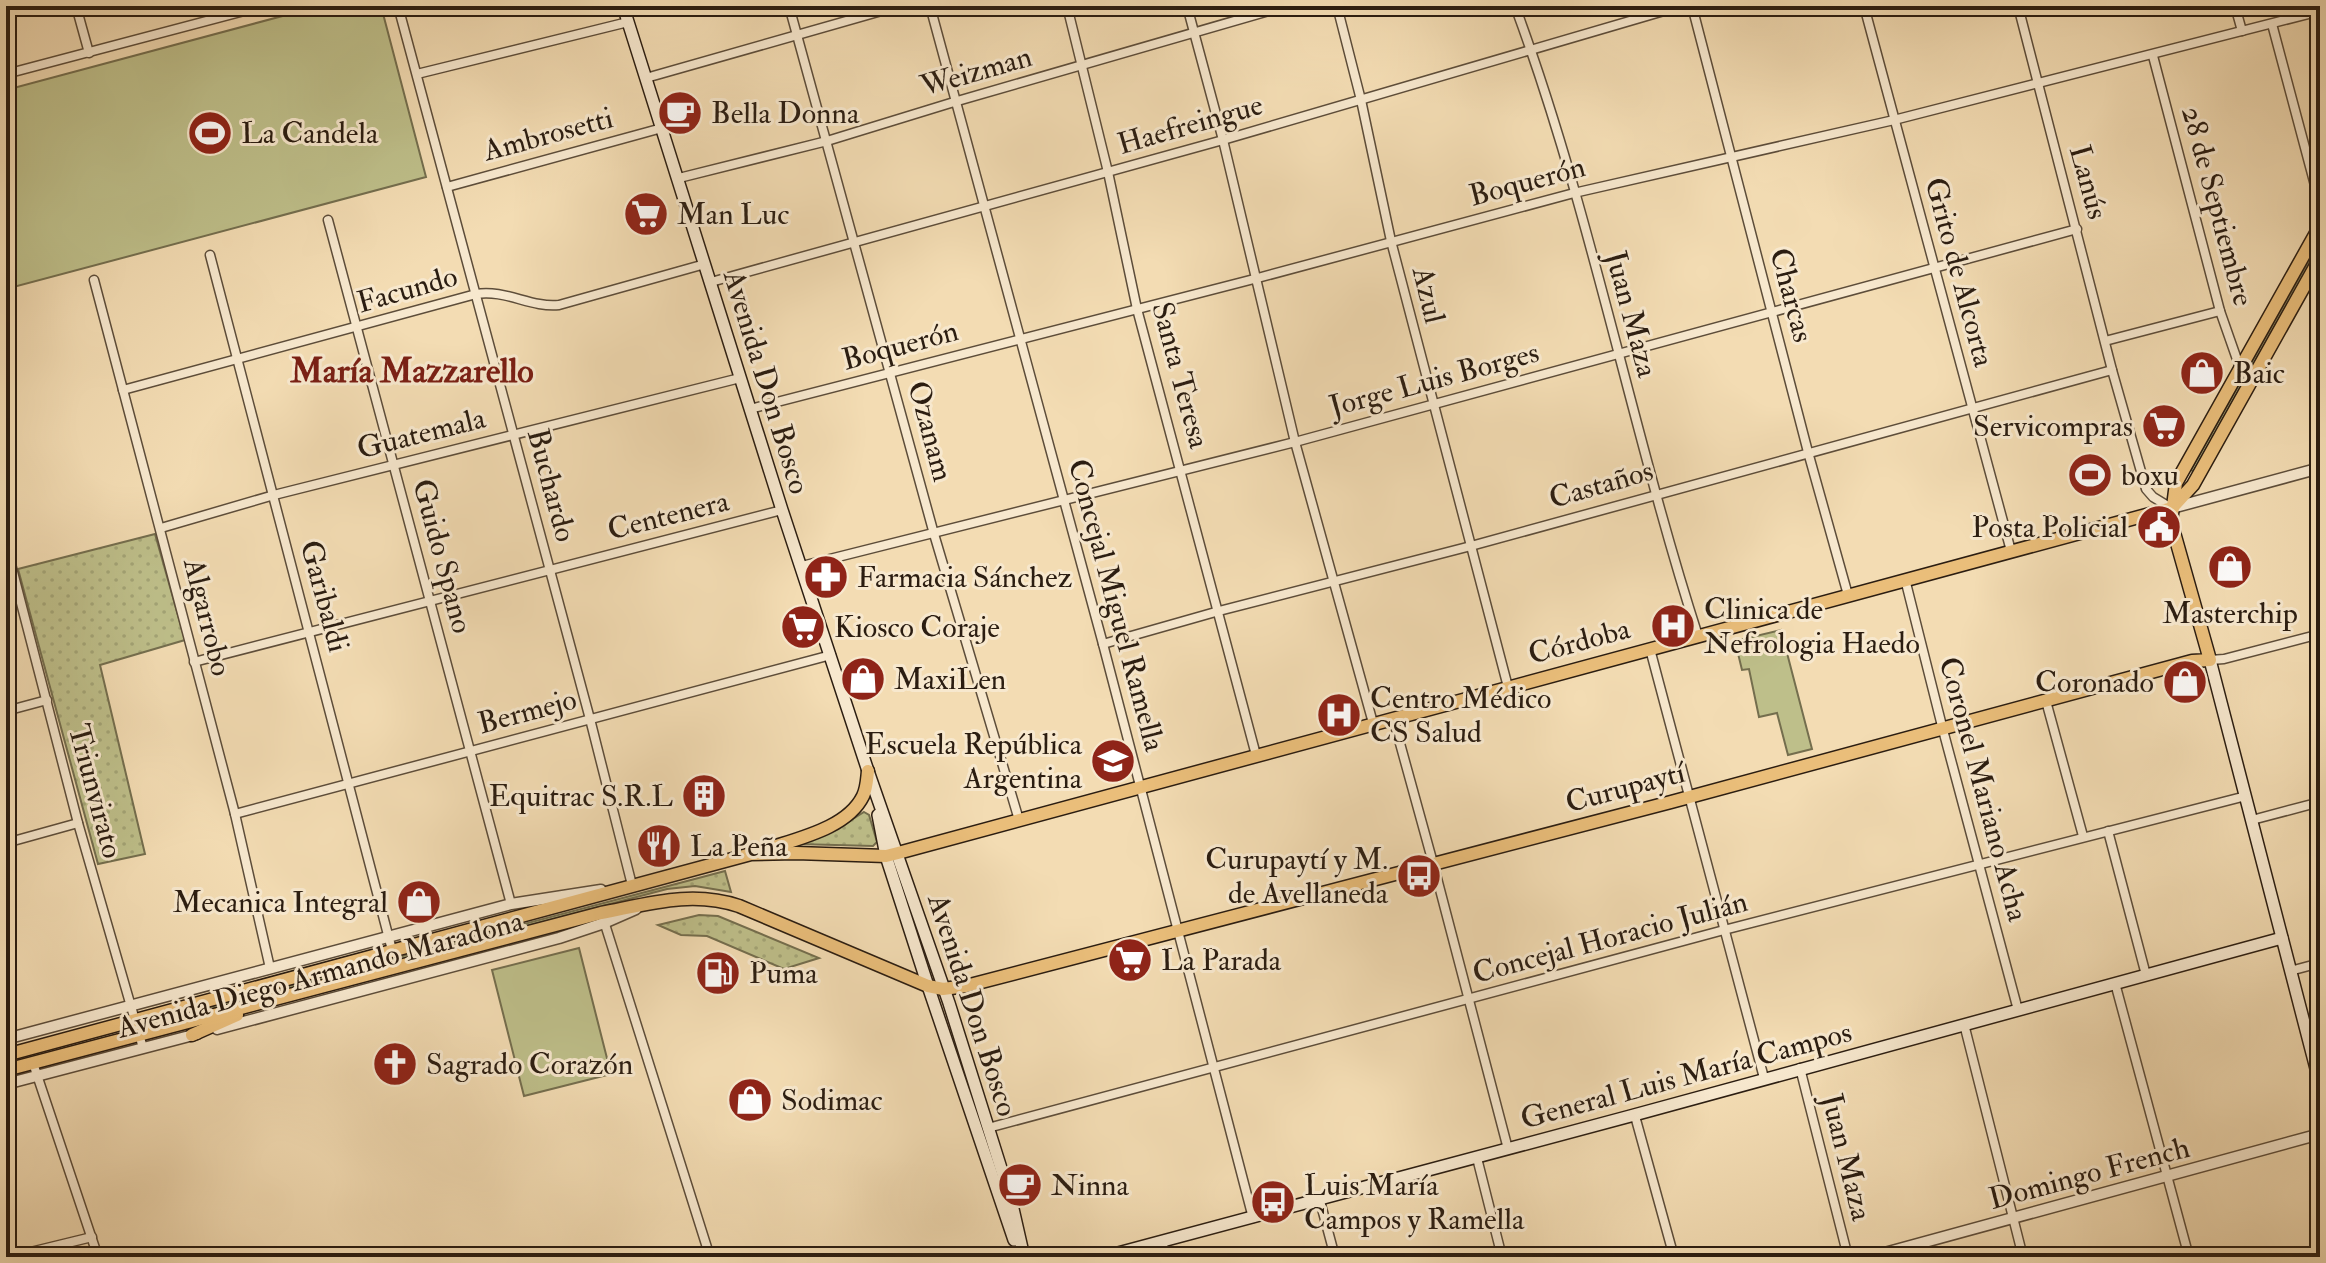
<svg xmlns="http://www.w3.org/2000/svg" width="2326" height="1263" font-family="'IM FELL Double Pica',serif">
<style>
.green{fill:url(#green-dots);stroke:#746e4e;stroke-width:2}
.pitch{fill:#bebf8a;stroke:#746e4e;stroke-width:2}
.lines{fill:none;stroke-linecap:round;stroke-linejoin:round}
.minor-casing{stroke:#5d4d3a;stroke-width:11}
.tertiary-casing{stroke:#5d4d3a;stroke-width:13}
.secondary-casing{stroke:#2b1d11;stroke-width:14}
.primary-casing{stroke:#2b1d11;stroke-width:15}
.minor{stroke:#f7e8ce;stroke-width:8}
.tertiary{stroke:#f7e8ce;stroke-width:10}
.secondary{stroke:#f7e8ce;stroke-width:11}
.primary{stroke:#eabe7a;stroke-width:12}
.labels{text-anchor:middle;stroke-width:6;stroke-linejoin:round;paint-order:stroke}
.street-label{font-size:30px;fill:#2b1d11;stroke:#f7e8ce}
.poi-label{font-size:30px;fill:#2b1d11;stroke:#f7e8ce;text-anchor:start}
.quarter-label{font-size:34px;font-weight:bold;fill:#7a1f14;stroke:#f7e8ce}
</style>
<defs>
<pattern id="green-dots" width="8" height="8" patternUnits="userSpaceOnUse" patternTransform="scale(2)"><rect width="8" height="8" fill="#bebf8a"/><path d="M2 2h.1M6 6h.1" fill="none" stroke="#a3a476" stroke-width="1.8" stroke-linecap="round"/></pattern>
</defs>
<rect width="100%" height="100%" fill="#f3dcb3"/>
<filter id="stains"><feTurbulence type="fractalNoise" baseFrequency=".0025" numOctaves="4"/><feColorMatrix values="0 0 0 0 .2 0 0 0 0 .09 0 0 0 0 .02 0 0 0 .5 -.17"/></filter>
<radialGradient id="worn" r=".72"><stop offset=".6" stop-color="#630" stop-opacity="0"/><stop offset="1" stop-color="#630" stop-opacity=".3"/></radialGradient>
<g class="green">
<polygon points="2308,262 2311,263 2194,472 2191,470"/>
<polygon points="155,534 185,640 100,665 145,854 98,864 18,569"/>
<polygon points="864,812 869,815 877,842 873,846 797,844 835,830"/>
<polygon points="725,871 731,892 695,886 667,889 151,1025 149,1023"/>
<polygon points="699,915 718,916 819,958 784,969 707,936 681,935 658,925"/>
</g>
<g class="pitch">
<polygon points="320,6 381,6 426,177 6,289 6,90"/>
<polygon points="1781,630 1812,749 1788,755 1777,713 1759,717 1749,669 1742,670 1735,641"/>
<polygon points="579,948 611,1074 524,1096 492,970"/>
</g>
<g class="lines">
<g class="minor-casing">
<g id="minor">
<polyline points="76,6 89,53"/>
<polyline points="398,6 590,719 632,885"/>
<polyline points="789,6 934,534 1019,820"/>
<polyline points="930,6 1103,644 1253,1218"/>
<polyline points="1067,6 1108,172 1137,309 1256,755"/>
<polyline points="1187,6 1223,140 1295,442 1373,723"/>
<polyline points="1337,6 1361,100 1391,241 1508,687"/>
<path d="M1515,6C1591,211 1631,428 1698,636"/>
<polyline points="1692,6 1808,452 1848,595"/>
<polyline points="1864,6 2011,551"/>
<polyline points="2018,6 2112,370 2146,489 2153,497 2171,508"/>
<polyline points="2235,6 2242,31"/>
<polyline points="2272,24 2320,204"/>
<polyline points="2153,56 2220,311 2240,368"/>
<polyline points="6,74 263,6"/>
<polyline points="417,74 628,22"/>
<polyline points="646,78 899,6"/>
<polyline points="679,178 827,141 954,102 1286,6"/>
<polyline points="447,187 662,128"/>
<polyline points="328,220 511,904"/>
<polyline points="210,255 392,950"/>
<polyline points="94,280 235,814 270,968"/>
<polyline points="711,282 1223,140 1681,6"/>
<polyline points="2105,341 2220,311"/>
<path d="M123,390L476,294C505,289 531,308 559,305L705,264"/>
<polyline points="750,409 1254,279 1574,193 1894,120 2320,11"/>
<polyline points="161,528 274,495 740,378"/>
<polyline points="6,545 78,823 143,1048"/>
<polyline points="802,566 1295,442 2077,229"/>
<polyline points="1905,579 1943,730 2018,1010"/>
<polyline points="1103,644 1219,611 1471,546 2112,370"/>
<polyline points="1650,649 1764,1078"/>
<polyline points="2210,660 2224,659 2320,634"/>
<polyline points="194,662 782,510"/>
<polyline points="2046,701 2083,836"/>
<polyline points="6,711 47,700"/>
<polyline points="1393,718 1433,863 1508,1149"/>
<polyline points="235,814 831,655"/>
<polyline points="2252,820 2320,802"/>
<polyline points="2108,831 2146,975"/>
<polyline points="6,843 78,823"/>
<polyline points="603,918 710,1257"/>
<polyline points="2290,971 2320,963"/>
<polyline points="2115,983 2189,1257"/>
<polyline points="1964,1024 2023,1257"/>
<polyline points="33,1063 98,1257"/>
<polyline points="1800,1068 1848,1257"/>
<polyline points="1635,1116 1674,1257"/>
<polyline points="988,1128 1724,930 2246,796"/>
<polyline points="1477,1158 1502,1257"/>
<polyline points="1320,1201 1335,1257"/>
<polyline points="1162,1241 1166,1257"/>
<polyline points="10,1257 92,1237"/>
</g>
</g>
<g class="tertiary-casing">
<g id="tertiary">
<polyline points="2172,508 2320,468"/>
<polyline points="217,1029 559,938 604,923 636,909"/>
<polyline points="6,1039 511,904 601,890"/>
<polyline points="6,1084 197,1034"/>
<polyline points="1870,1257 2320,1134"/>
</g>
</g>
<g class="secondary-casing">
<g id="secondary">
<polyline points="623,6 782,510 868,771 949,1003 1011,1200 1024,1257"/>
<polyline points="2210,660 2320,1084"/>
<polyline points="878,815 886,856 928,986 1014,1240"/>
<path d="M1103,1257C1497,1154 1889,1045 2282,938"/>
</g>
</g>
<g class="primary-casing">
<g id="primary">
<polyline points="2172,508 2193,485 2320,258"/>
<path d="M764,850C795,839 847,829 863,796C867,788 867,780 868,771"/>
<polyline points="192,1035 237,1015"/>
<polyline points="6,1055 751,854 796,853 886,856 898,853 2172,508"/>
<path d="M6,1070L601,913C648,904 692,890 739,906L928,986L943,989L966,986L1671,802L2192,661L2210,660L2171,522L2176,483L2320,226"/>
</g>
</g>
<use href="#minor" class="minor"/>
<use href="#tertiary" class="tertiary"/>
<use href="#secondary" class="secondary"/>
<use href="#primary" class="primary"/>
</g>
<defs>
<g id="cafe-disc" transform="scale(2.3)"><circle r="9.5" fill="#8f2418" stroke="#f7e8ce"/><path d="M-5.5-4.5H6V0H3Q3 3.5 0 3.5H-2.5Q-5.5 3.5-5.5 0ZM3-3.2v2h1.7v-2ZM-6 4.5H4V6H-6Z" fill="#fff"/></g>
<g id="stadium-disc" transform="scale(2.3)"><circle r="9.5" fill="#8f2418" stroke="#f7e8ce"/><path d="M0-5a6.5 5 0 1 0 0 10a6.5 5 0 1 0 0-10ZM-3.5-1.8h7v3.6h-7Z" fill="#fff"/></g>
<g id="supermarket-disc" transform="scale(2.3)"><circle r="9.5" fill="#8f2418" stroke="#f7e8ce"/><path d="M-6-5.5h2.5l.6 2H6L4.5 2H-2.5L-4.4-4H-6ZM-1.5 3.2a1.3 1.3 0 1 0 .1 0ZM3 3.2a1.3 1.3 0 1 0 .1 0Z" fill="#fff"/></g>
<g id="shop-disc" transform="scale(2.3)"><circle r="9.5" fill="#8f2418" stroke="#f7e8ce"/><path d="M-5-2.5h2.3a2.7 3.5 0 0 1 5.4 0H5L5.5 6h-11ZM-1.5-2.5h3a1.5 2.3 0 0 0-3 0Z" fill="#fff"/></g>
<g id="civic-disc" transform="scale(2.3)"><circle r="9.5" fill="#8f2418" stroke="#f7e8ce"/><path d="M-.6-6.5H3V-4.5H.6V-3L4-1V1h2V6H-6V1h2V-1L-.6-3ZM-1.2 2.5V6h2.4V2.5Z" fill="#fff"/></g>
<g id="pharmacy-disc" transform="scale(2.3)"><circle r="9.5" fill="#8f2418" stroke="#f7e8ce"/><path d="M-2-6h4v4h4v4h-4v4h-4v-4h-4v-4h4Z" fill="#fff"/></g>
<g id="hospital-disc" transform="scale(2.3)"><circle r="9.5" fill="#8f2418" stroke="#f7e8ce"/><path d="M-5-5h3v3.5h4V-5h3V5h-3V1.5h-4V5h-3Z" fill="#fff"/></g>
<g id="school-disc" transform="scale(2.3)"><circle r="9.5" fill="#8f2418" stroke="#f7e8ce"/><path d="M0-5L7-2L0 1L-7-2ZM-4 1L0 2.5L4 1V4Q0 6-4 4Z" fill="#fff"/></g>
<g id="building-disc" transform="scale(2.3)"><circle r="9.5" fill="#8f2418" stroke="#f7e8ce"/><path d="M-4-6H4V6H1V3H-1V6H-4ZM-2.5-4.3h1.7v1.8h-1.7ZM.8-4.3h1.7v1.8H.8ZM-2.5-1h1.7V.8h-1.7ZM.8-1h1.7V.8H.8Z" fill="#fff"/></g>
<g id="restaurant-disc" transform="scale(2.3)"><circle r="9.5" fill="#8f2418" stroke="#f7e8ce"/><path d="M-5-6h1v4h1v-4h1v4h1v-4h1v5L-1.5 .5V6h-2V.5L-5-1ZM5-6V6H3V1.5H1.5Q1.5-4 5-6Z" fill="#fff"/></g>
<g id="bus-disc" transform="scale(2.3)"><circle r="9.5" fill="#8f2418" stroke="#f7e8ce"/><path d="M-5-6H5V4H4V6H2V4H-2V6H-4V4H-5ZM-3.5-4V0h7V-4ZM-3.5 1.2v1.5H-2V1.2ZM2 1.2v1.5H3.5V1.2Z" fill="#fff"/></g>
<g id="fuel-disc" transform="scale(2.3)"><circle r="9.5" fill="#8f2418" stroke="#f7e8ce"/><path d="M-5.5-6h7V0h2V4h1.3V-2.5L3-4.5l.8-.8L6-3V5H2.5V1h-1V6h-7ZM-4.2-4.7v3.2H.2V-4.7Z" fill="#fff"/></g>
<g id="church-disc" transform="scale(2.3)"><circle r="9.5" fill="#8f2418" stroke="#f7e8ce"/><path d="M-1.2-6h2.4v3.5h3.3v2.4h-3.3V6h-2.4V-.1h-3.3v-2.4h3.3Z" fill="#fff"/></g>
</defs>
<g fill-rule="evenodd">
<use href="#cafe-disc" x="680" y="113"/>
<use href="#stadium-disc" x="210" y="133"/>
<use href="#supermarket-disc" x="646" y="214"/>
<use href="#shop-disc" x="2202" y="373"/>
<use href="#supermarket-disc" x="2164" y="426"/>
<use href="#stadium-disc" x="2090" y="475"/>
<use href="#civic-disc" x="2159" y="527"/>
<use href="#shop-disc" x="2230" y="567"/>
<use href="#pharmacy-disc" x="826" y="577"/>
<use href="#hospital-disc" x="1673" y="626"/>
<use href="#supermarket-disc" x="803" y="627"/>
<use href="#shop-disc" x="863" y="679"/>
<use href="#shop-disc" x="2185" y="682"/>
<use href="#hospital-disc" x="1339" y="715"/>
<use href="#school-disc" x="1113" y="761"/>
<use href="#building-disc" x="704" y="796"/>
<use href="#restaurant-disc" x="659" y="846"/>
<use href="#bus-disc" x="1419" y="876"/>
<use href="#shop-disc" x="419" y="902"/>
<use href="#supermarket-disc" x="1130" y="960"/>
<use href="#fuel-disc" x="718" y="973"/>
<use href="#church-disc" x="395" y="1064"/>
<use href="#shop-disc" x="750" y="1100"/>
<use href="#cafe-disc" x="1020" y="1185"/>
<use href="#bus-disc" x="1273" y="1202"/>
</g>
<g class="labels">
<g class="street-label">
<text transform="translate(976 71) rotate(-16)" y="10">Weizman</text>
<text transform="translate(1190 124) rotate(-16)" y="10">Haefreingue</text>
<text transform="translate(548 134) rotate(-15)" y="10">Ambrosetti</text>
<text transform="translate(1527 181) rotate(-15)" y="10">Boquerón</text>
<text transform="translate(2089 182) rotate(75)" y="10">Lanús</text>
<text transform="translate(2218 206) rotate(75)" y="10">28 de Septiembre</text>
<text transform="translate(1960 272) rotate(75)" y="10">Grito de Alcorta</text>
<text transform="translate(407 289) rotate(-16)" y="10">Facundo</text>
<text transform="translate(1429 295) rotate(76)" y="10">Azul</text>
<text transform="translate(1792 295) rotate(75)" y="10">Charcas</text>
<text transform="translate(1632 314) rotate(75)" y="10">Juan Maza</text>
<text transform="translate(900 345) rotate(-15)" y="10">Boquerón</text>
<text transform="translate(1181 375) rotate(75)" y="10">Santa Teresa</text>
<text transform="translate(1434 379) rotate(-15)" y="10">Jorge Luis Borges</text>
<text transform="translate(767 382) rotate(73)" y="10">Avenida Don Bosco</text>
<text transform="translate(931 431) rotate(75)" y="10">Ozanam</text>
<text transform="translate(421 433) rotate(-14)" y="10">Guatemala</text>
<text transform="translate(1601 484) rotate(-16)" y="10">Castaños</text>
<text transform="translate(552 485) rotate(75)" y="10">Buchardo</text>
<text transform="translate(668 515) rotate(-14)" y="10">Centenera</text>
<text transform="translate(443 556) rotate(75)" y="10">Guido Spano</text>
<text transform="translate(325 596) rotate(75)" y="10">Garibaldi</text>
<text transform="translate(1117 605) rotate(75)" y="10">Concejal Miguel Ramella</text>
<text transform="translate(208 617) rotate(76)" y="10">Algarrobo</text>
<text transform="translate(1579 641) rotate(-15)" y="10">Córdoba</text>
<text transform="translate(527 711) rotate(-15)" y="10">Bermejo</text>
<text transform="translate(1625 787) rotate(-15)" y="10">Curupaytí</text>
<text transform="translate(1984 789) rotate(75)" y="10">Coronel Mariano Acha</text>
<text transform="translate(96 791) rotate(75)" y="10">Triunvirato</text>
<text transform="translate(1610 937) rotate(-15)" y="10">Concejal Horacio Julián</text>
<text transform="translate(320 974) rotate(-15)" y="10">Avenida Diego Armando Maradona</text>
<text transform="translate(973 1005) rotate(72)" y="10">Avenida Don Bosco</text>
<text transform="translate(1686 1075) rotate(-15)" y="10">General Luis María Campos</text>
<text transform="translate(1847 1157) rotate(76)" y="10">Juan Maza</text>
<text transform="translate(2089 1173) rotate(-15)" y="10">Domingo French</text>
</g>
<g class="poi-label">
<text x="711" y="123">Bella Donna</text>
<text x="241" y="143">La Candela</text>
<text x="677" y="224">Man Luc</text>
<text x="2233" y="383">Baic</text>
<text x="2133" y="436" text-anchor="end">Servicompras</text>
<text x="2121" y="485">boxu</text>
<text x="2128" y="537" text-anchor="end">Posta Policial</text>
<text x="857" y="587">Farmacia Sánchez</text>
<text x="1704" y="619">Clinica de<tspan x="1704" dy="34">Nefrologia Haedo</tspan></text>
<text x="2230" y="623" text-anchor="middle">Masterchip</text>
<text x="834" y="637">Kiosco Coraje</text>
<text x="894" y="689">MaxiLen</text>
<text x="2154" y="692" text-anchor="end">Coronado</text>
<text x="1370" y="708">Centro Médico<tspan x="1370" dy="34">CS Salud</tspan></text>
<text x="1082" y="754" text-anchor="end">Escuela República<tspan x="1082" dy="34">Argentina</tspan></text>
<text x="673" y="806" text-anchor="end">Equitrac S.R.L</text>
<text x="690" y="856">La Peña</text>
<text x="1388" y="869" text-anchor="end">Curupaytí y M.<tspan x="1388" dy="34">de Avellaneda</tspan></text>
<text x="388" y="912" text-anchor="end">Mecanica Integral</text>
<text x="1161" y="970">La Parada</text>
<text x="749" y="983">Puma</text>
<text x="426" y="1074">Sagrado Corazón</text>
<text x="781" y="1110">Sodimac</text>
<text x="1051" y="1195">Ninna</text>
<text x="1304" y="1195">Luis María<tspan x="1304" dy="34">Campos y Ramella</tspan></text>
</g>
<g class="quarter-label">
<text x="412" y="382">María Mazzarello</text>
</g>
</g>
<rect width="2326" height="1263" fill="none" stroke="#f3dcb3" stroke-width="32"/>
<rect x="8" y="8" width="2310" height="1247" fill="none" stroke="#2b1d11" stroke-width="4"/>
<rect x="16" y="16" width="2294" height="1231" fill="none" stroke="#2b1d11" stroke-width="2"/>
<rect width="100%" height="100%" filter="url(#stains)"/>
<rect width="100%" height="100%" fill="url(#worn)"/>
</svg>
